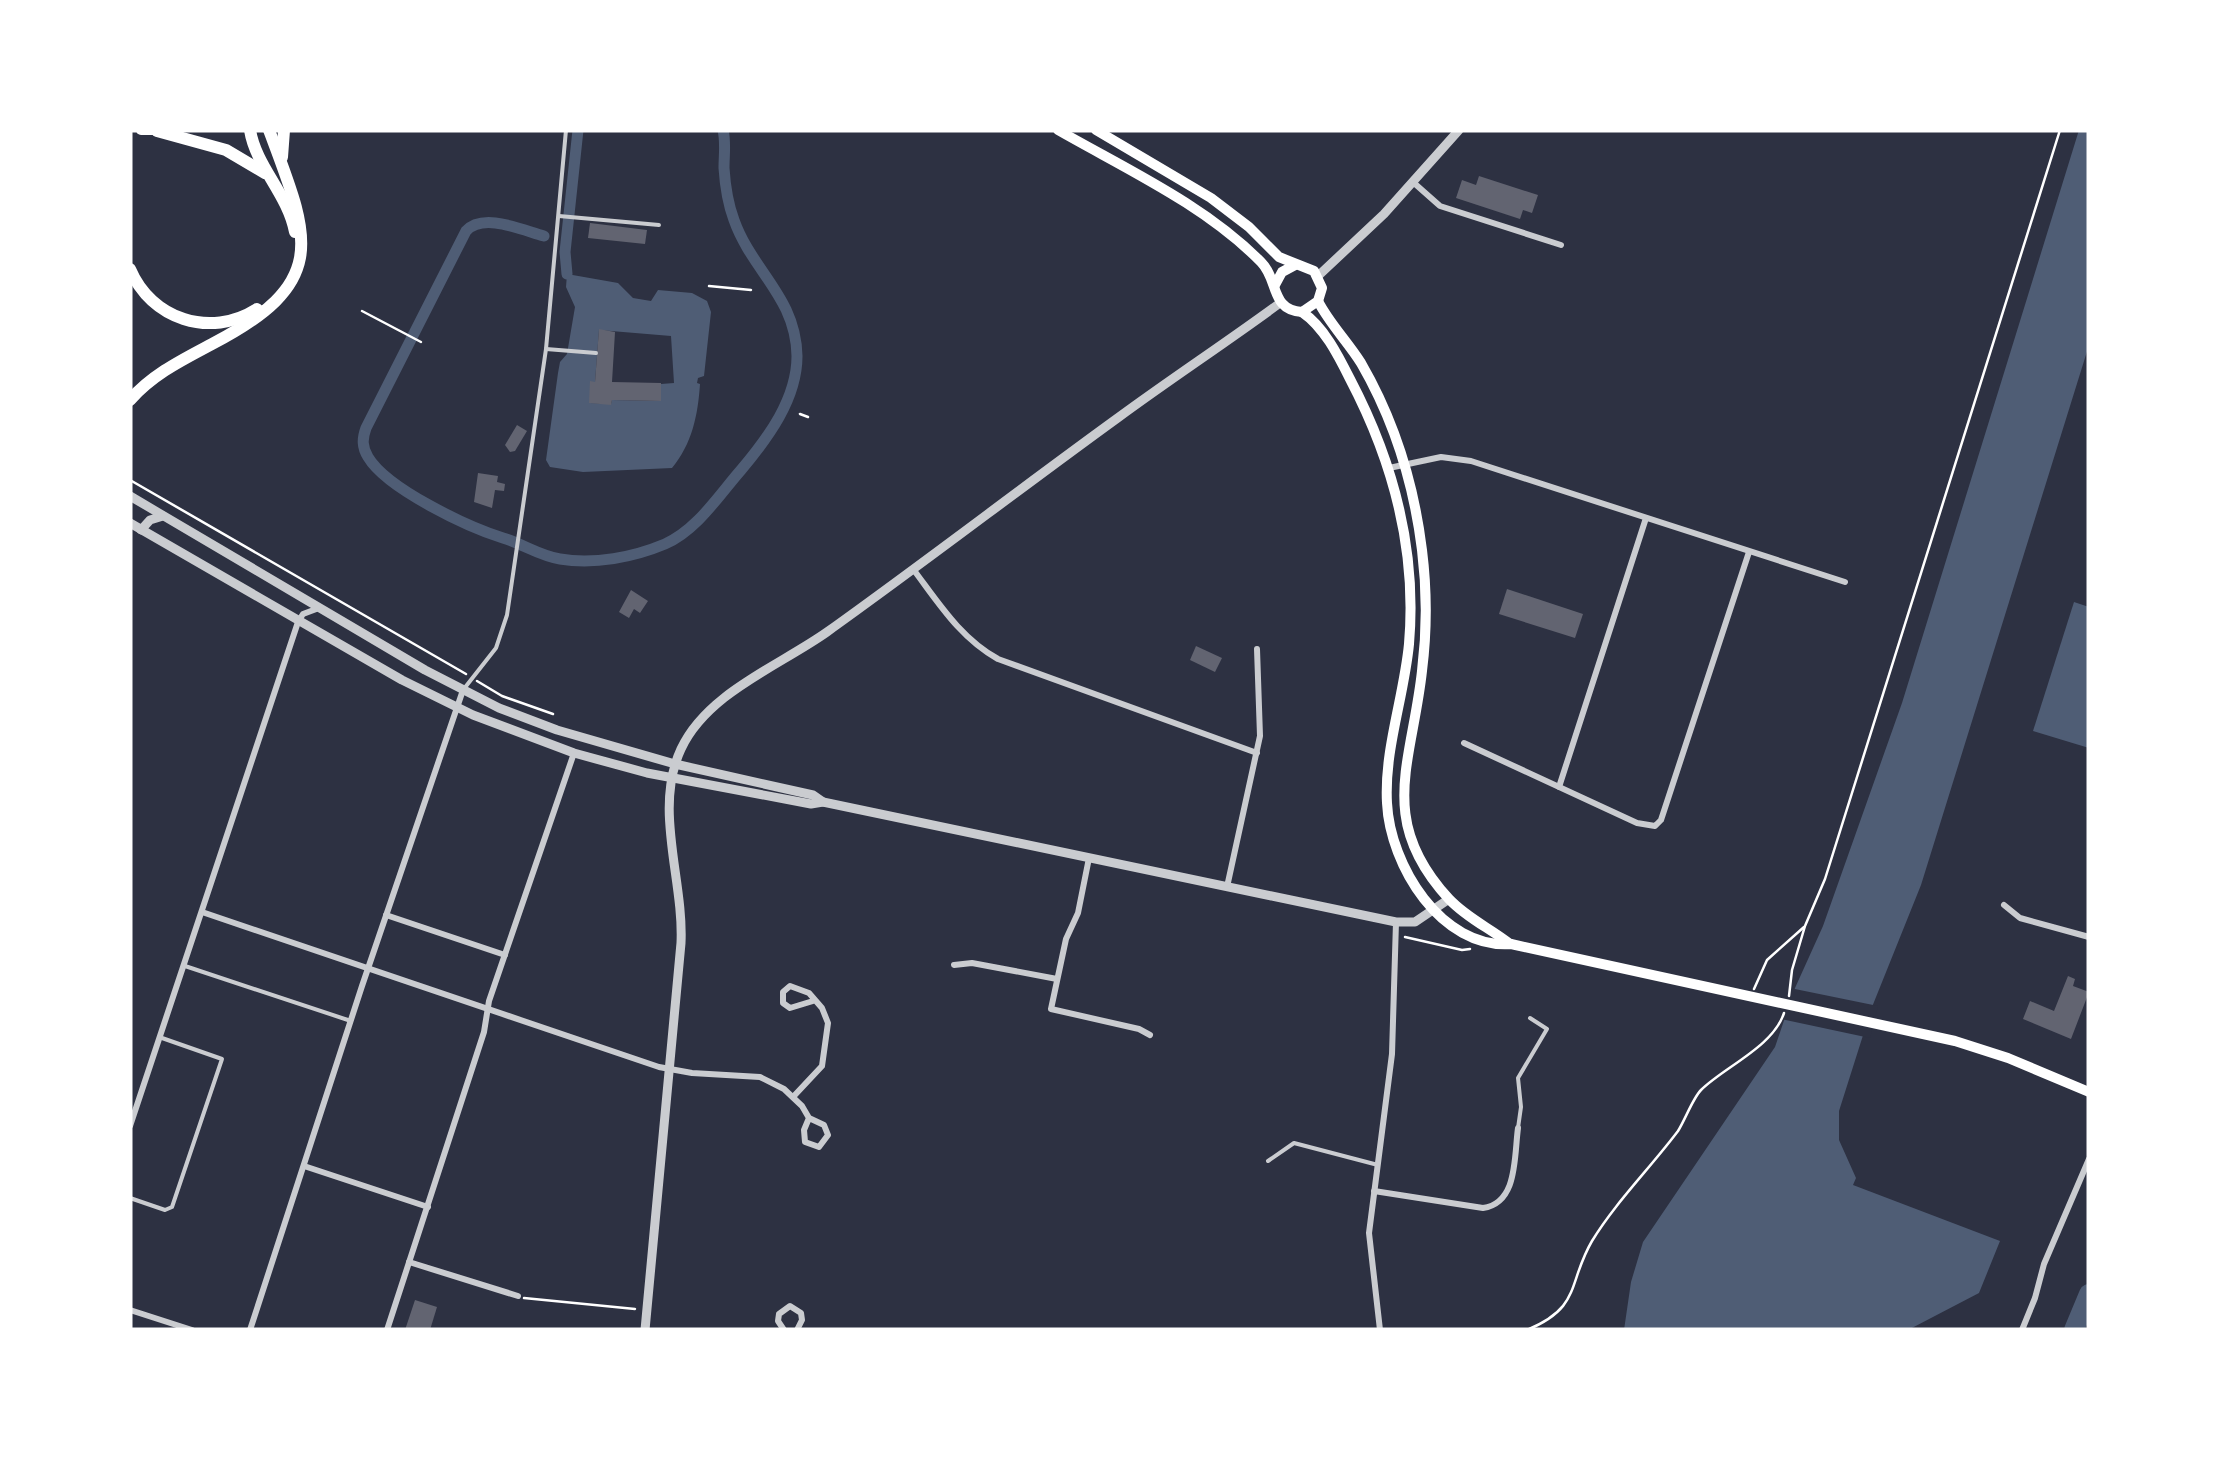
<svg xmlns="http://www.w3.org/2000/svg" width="2219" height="1460" font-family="Ubuntu,sans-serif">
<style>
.water{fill:#4f5d75;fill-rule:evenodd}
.pier{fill:#2d3142}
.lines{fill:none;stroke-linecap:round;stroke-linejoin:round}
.canal{stroke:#4f5d75;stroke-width:11}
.river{stroke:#4f5d75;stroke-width:20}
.building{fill:#626471}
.path{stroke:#fff;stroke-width:2.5}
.service{stroke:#caccd0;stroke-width:4}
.minor{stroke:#caccd0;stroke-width:6}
.tertiary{stroke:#caccd0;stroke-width:9}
.secondary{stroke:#fff;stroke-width:10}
.motorway{stroke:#fff;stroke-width:12}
</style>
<rect width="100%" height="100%" fill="#2d3142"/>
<g class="water">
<polygon points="2079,130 2089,130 2089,345 1921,885 1872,1007 1839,1111 1839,1140 1856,1178 1853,1185 2000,1241 1979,1293 1908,1330 1624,1330 1631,1282 1643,1242 1775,1047 1795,988 1823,926 1902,703"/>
<path d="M567,274L618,283L633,298L651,301L658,290L692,293L707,301L711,312L704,376L698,378L697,383L700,384C698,415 692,444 672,468L583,472L550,467L546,460L558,373L560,362L567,354L575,307L566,287ZM599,330L671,336L674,383L661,384L660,401L612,400L611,404L590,403V382H595Z"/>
<polygon points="2074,602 2089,607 2089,748 2033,731"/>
</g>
<polygon class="pier" points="1790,988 1878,1006 1870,1038 1781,1019"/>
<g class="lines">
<g class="canal">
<path d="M544,236C522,230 483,212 466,231L366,428C362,439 362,447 368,457C387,489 468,527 503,538C523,544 540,556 560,559C594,565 634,557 665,544C697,530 719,495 741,470C768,438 797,399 797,356C796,297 752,271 734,220C728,204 725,184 724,168C724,155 726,142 723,130"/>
<polyline points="567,274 565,252 578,130"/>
</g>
<polyline class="river" points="2074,1330 2089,1294"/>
</g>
<g class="building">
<polygon points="1479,176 1538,195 1532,213 1523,210 1520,219 1456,198 1462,180 1476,185"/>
<polygon points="590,223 647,230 645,244 588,238"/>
<polygon points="599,329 615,332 612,382 661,383 661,401 612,400 611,405 589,403 590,381 595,382"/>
<polygon points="517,425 527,431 515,451 510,452 505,445"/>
<polygon points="478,473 498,476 497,482 505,484 504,491 495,490 492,508 474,502"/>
<polygon points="1507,589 1583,614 1575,638 1499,614"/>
<polygon points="631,590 648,601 640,613 634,609 629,618 619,612"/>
<polygon points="1196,646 1222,658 1215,672 1190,660"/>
<polygon points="2068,976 2075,979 2073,986 2089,992 2071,1039 2023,1019 2030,1001 2054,1011"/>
<polygon points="415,1300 437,1307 430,1330 405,1330"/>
</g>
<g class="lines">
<g class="path">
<polyline points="709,286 751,290"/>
<polyline points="362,311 421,342"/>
<polyline points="800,414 808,417"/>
<polyline points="130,480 466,674"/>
<polyline points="477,681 502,696 553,714"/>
<polyline points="1405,937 1462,950 1470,949"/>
<polyline points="1754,989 1767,960 1804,927"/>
<polyline points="1789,996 1792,970 1805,926 1825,879 2060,130"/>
<polyline points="524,1298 635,1309"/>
<path d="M1527,1330C1582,1307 1567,1284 1592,1241C1615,1203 1651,1167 1678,1131C1685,1120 1693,1098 1701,1090C1724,1067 1773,1047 1784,1013"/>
</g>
<g class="service">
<polyline points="559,216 659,225"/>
<polyline points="546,349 596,353"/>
<polyline points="463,690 496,648 507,615 546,349 566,130"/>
<polyline points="185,966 351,1021"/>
<polyline points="1518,1128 1521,1107 1518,1078 1547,1029 1530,1018"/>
<polyline points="1268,1161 1294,1143 1378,1165"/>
<polyline points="130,1198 165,1210 172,1207 222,1059 162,1038"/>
</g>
<g class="minor">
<polyline points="1414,183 1440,206 1561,245"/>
<polyline points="1389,468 1441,457 1471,461 1845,582"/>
<path d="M913,569C938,602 960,638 998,659L1257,753"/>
<polyline points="1464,743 1637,823 1655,826 1661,820 1749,552"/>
<polyline points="1559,787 1646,518"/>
<polyline points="1089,858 1078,913 1066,939 1051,1009 1139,1029 1150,1035"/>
<polyline points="1227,887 1260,736 1257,649"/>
<polyline points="2004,905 2020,918 2089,937"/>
<polyline points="202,912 659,1067 692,1073 760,1077 784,1089 802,1106 809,1118 824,1125 828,1135 819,1147 805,1142 804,1130 809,1118"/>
<polyline points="386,915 505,955"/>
<polyline points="954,965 972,963 1057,979"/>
<polyline points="793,1097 822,1066 828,1023 822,1008 809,993 790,986 783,992 783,1003 790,1008 813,1001"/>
<polyline points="130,1126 298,622 303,614 319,608"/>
<polyline points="304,1166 428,1207"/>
<path d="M1374,1191L1483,1208C1518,1203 1514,1157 1518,1128"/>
<polyline points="409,1262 518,1296"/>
<polyline points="130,1310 192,1330"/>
<polyline points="250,1330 362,986 463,690"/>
<polyline points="387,1330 484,1032 489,1001 574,753"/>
<polyline points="784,1330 778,1321 779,1314 790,1306 801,1313 802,1320 797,1330"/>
<polyline points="1380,1330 1369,1233 1392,1054 1396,922"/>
<polyline points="2022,1330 2035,1298 2044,1264 2089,1159"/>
</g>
<g class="tertiary">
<polyline points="1318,276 1384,214 1459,130"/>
<polyline points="130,496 425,670 499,708 557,730 675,764 813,795 823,802"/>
<polyline points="130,523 402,680 473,715 574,753 647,773 811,804 823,802 1396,922 1415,922 1449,899"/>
<polyline points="141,530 150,520 163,516"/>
<path d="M645,1330L681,943C684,880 653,809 681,749C707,693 779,666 827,632C925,562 1021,488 1119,417C1172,378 1227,342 1280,303"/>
</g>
<g class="secondary">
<polyline points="141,130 165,130"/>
<path d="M1058,130C1126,169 1205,205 1261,262C1279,280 1270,310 1302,312L1318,301L1322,288L1314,271L1279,257L1249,227L1211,198L1096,130"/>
<polyline points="1275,285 1282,272 1295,265"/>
<path d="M1318,301C1329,323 1348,342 1361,363C1394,420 1414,485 1422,550C1427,590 1427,631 1422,671C1412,763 1376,820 1449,899C1468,919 1490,928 1510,944"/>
<path d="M1302,312C1324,327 1338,355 1350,379C1393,461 1417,551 1409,644C1404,697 1384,750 1387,803C1390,865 1441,949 1511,944L1955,1041L2008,1058L2089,1092"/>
</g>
<g class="motorway">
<path d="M250,130C256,167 288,194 295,232"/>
<polyline points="157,131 226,150 265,173"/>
<polyline points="282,157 284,130"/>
<path d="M130,269C151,319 210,339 257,309"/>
<path d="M130,400C153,374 182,360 212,344C331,282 310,239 269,130"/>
</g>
</g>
<rect width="2219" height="1460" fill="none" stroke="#ffffff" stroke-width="265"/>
</svg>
